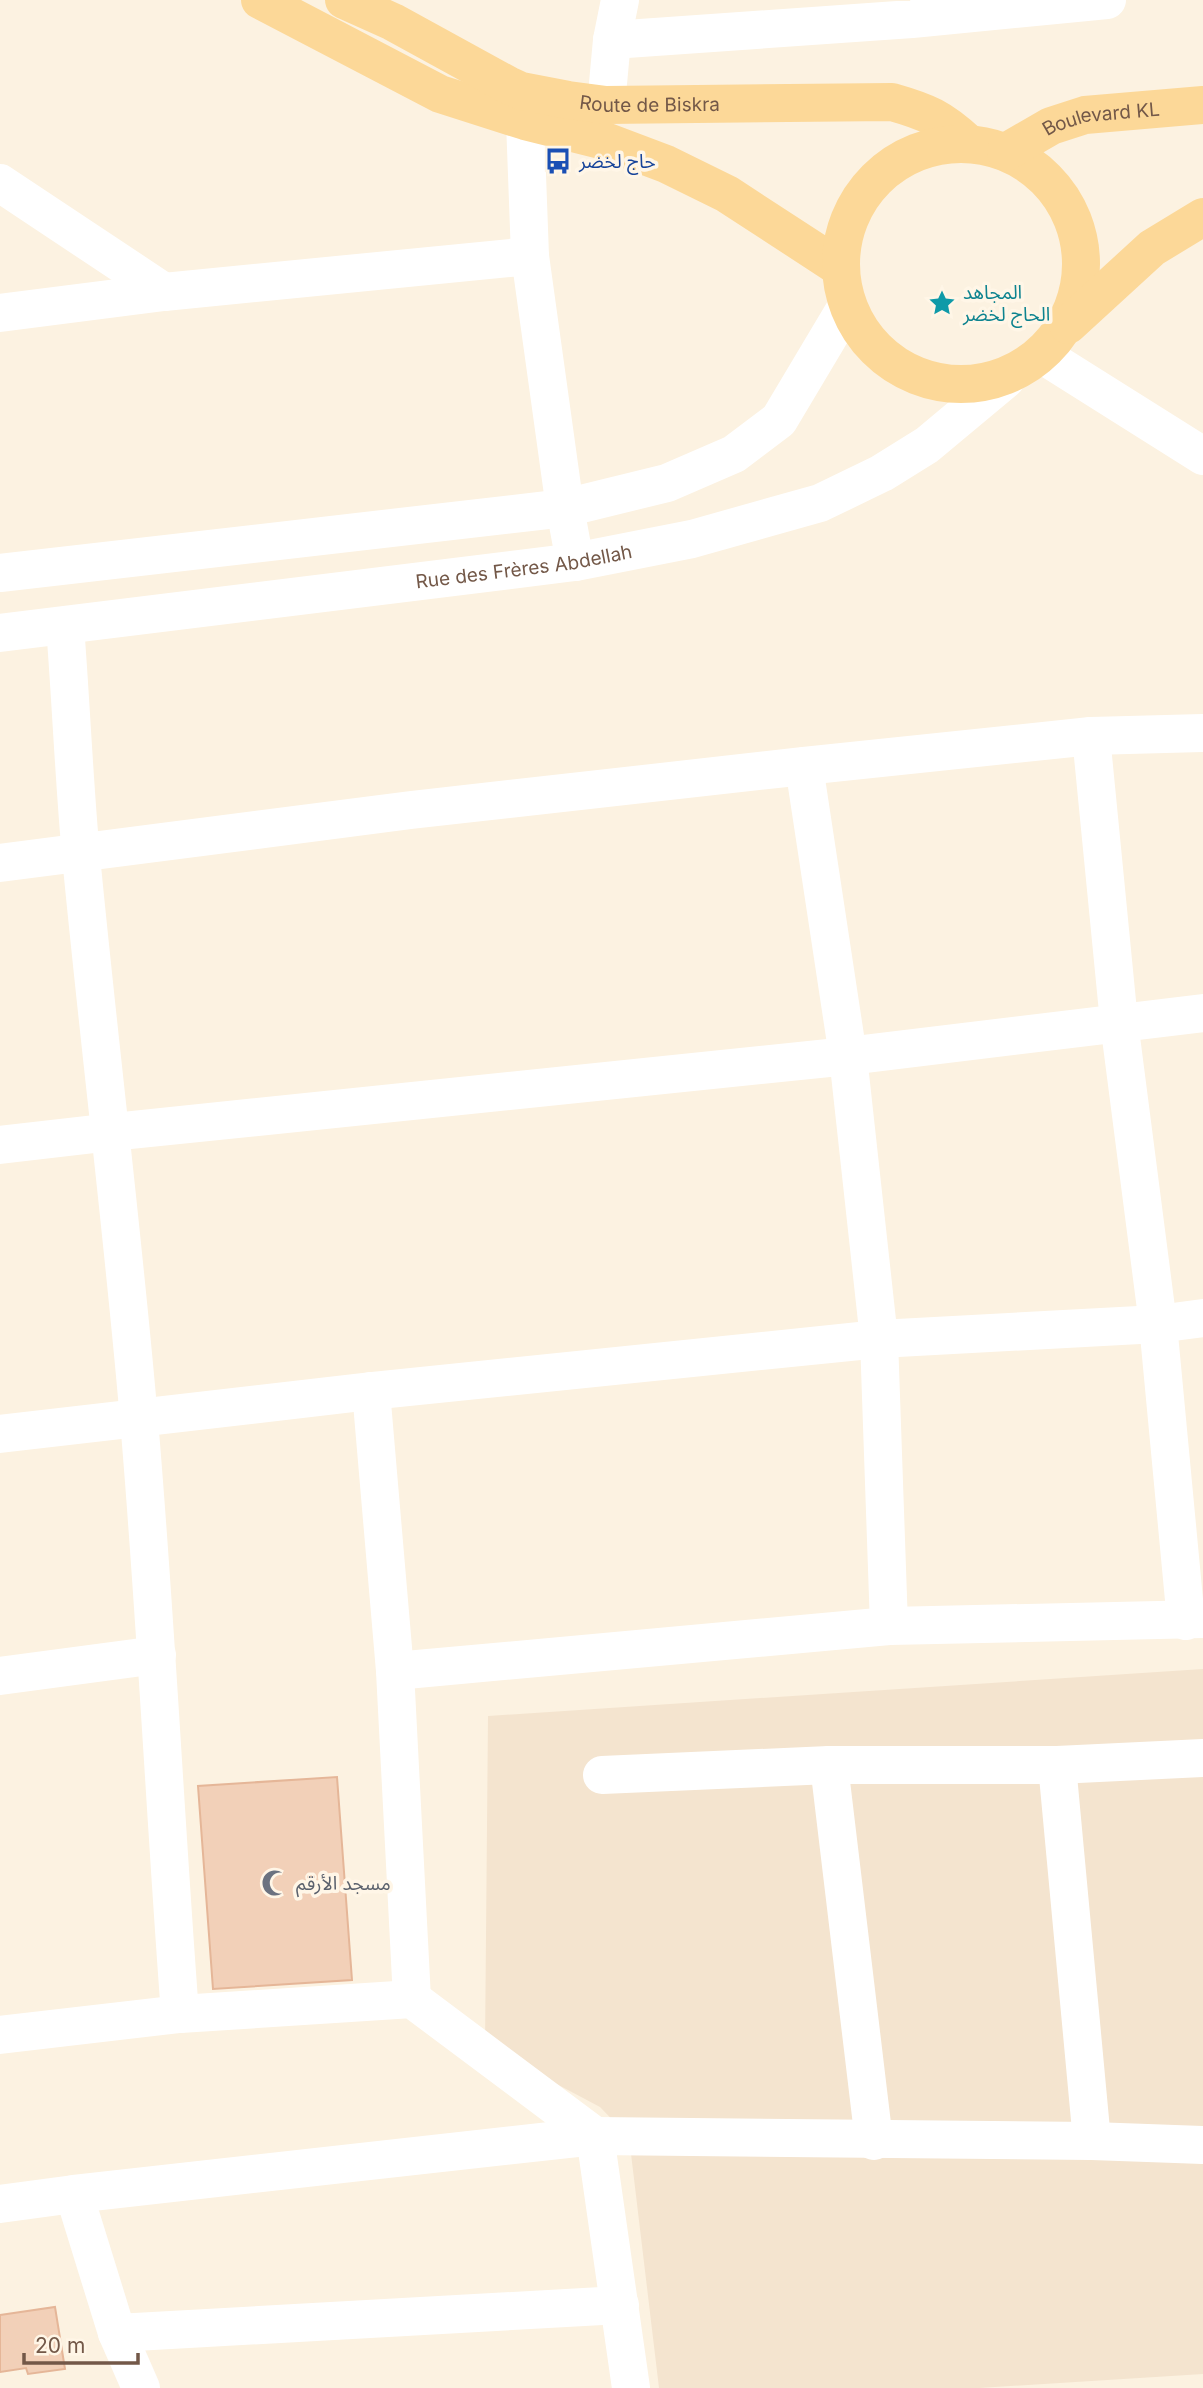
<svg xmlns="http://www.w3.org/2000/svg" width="1203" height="2388" font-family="Inter,'Noto Sans Arabic',sans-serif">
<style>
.residential{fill:#f4e4cf}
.building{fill:#f2d0b8;stroke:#e5b698;stroke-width:2}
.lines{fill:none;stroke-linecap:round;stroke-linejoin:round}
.street{stroke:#fff;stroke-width:38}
.secondary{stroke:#fff;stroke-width:38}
.primary{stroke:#fcd898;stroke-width:38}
.labels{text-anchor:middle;stroke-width:7;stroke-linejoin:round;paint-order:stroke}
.street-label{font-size:19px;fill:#735848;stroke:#fff6e7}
.transit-label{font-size:19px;fill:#164399;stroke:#fff6e7;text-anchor:start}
.culture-label{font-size:19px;fill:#0d838f;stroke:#fff6e7;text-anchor:start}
.worship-label{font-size:19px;fill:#5b616d;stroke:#fff6e7;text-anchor:start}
</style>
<rect width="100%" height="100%" fill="#fcf2e1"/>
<polygon class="residential" points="1203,1669 1203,2374 979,2388 659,2388 629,2137 600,2107 485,2046 488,1716"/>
<g class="building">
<polygon points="337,1777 352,1980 213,1989 198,1786"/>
<polygon points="55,2307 65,2369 28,2374 26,2368 0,2372 0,2315"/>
</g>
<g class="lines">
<g class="street">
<polyline points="612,40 912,19 1107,0"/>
<polyline points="521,91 525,121 530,256 565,508 575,562"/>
<polyline points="606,105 612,40 620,0"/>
<polyline points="0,183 164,292"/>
<polyline points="0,313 164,292 530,256"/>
<path d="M65,626C71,702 74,780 81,856C99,1044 123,1232 139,1420C156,1618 165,1816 180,2014"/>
<polyline points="1091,736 1119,1022 1158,1324 1186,1621"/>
<polyline points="804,766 848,1056 879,1339 889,1626"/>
<polyline points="0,863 411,810 804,766 1091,736 1203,733"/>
<polyline points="0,1145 112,1132 848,1056 1203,1013"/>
<polyline points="371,1391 395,1671 412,1999"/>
<polyline points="0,1434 371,1391 879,1339 1158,1324 1203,1318"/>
<polyline points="395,1671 889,1626 1203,1619"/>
<polyline points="0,1676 157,1655"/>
<polyline points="829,1765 874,2141"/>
<polyline points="1057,1765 1092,2141"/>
<polyline points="602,1775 829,1765 1057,1765 1203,1758"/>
<polyline points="0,2035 180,2014 412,1999 595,2136 631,2388"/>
<polyline points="74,2194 117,2333 141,2388"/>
<polyline points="0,2204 74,2194 595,2136 1092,2141 1203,2145"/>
<polyline points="117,2333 620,2305"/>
</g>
<g class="secondary">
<polyline points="1041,354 1203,456"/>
<polyline points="0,573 565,508 667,483 734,454 779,420 847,306"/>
<path id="s1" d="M0,633L575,562L692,539L820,503L882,473L927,445L1006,379"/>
</g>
<g class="primary">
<polyline points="260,0 440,94 525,121 605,141 666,164 727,194 839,267"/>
<path id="s2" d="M344,0L393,22L508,85L521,91L568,100L606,105L892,102C927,112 941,118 968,143"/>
<circle cx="961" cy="264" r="120"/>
<path id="s3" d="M1006,152L1051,126L1085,115L1203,105"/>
<polyline points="1068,325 1152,248 1203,217"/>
</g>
</g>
<defs>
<g id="bus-bare" transform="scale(2.1)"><path d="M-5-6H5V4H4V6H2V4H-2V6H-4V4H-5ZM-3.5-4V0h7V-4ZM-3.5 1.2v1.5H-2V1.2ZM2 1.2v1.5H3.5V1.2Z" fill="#1a4fb4" stroke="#fff6e7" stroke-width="2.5" paint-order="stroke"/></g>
<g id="sight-bare" transform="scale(2.1)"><path d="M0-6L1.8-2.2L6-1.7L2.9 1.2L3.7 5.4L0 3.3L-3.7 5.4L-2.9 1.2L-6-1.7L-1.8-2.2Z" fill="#0f9aa8" stroke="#fff6e7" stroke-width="2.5" paint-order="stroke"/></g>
<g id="mosque-bare" transform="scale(2.1)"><path d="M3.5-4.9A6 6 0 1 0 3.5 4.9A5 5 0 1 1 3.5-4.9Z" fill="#6b7280" stroke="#fff6e7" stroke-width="2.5" paint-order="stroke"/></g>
</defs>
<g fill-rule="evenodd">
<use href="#bus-bare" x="558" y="161"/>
<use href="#sight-bare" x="942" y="303"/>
<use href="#mosque-bare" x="275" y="1883"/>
</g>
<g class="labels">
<g class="street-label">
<text dy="7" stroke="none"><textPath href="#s2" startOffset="329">Route de Biskra</textPath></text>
<text dy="7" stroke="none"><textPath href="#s3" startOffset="103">Boulevard KL</textPath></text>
<text dy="7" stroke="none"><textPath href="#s1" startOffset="528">Rue des Frères Abdellah</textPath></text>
</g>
<g class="transit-label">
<text x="579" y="168">حاج لخضر</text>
</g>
<g class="culture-label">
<text x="963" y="299">المجاهد<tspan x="963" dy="22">الحاج لخضر</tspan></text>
</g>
<g class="worship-label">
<text x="296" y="1890">مسجد الأرقم</text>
</g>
</g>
<path d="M24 2353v10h114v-10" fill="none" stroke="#735848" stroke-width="3.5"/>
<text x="35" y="2353" font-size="21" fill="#735848" stroke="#fff6e7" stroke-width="5" paint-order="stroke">20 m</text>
</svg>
